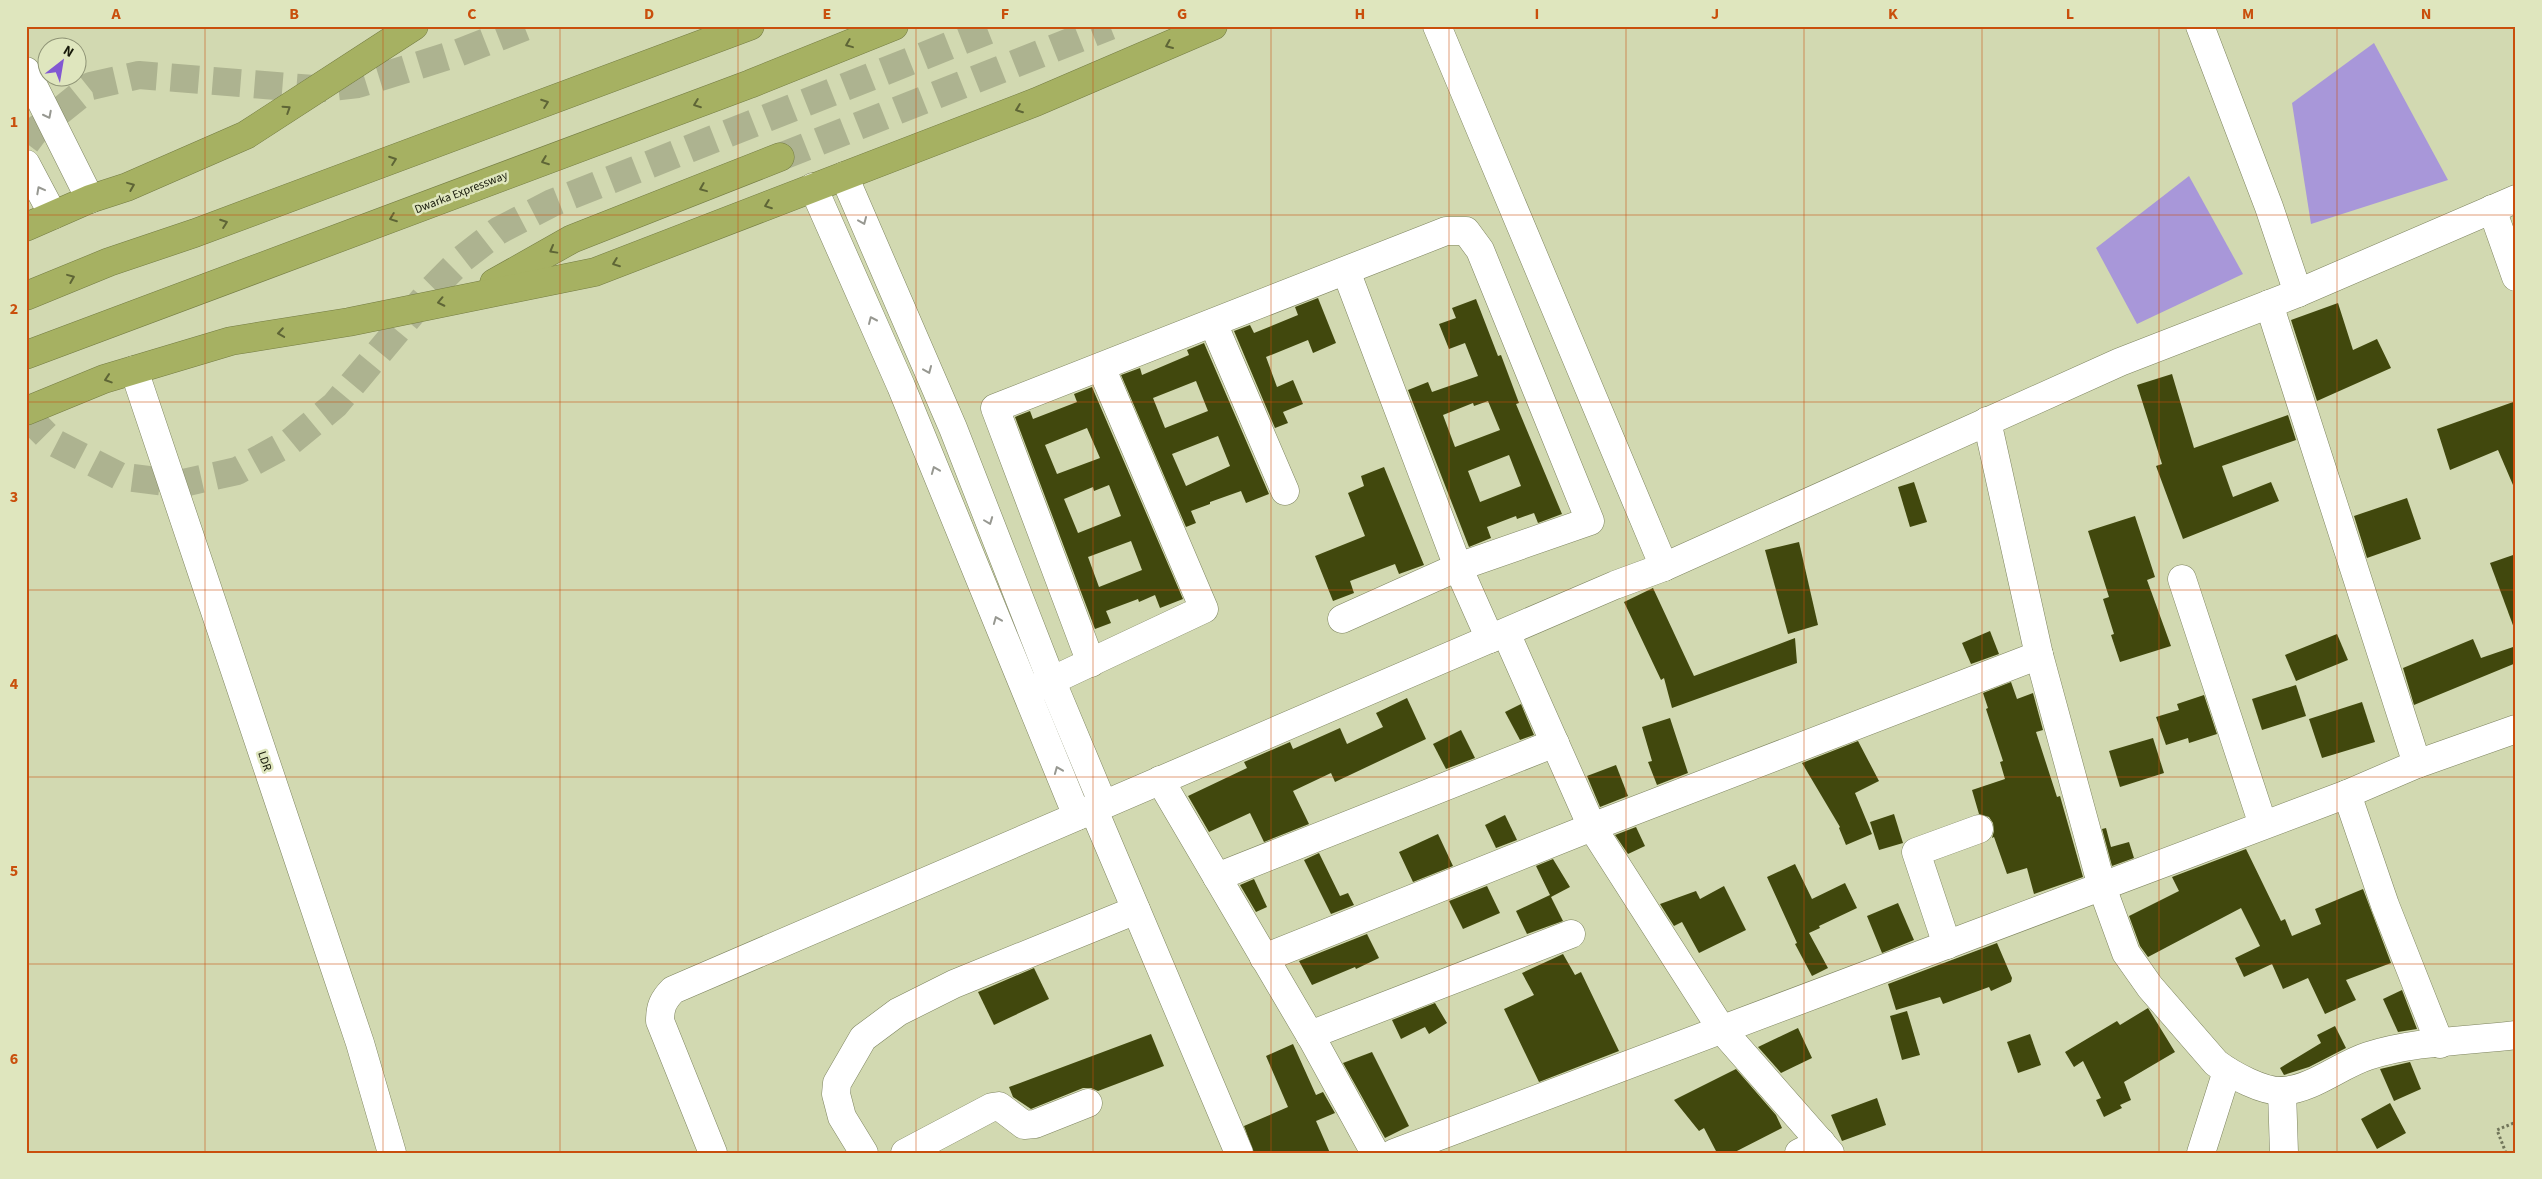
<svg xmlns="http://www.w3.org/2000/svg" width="2542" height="1179" font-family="'Source Sans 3',sans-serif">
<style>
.green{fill:#a897d9}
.building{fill:#41480d;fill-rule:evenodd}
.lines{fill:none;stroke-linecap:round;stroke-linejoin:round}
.highway-tunnel{stroke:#adb390;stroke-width:28;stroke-dasharray:28 14;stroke-linecap:butt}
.minor-casing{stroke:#7e845f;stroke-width:29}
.highway-casing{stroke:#747c43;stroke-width:29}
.path{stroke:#71755a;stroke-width:3;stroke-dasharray:2.5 2.5;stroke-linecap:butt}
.minor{stroke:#fff;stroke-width:28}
.highway{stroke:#a6b162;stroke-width:28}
.oneway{stroke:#5e6536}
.oneway2{stroke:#979891}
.grid{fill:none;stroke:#c94f0c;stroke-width:1;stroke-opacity:0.55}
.labels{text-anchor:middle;stroke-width:5;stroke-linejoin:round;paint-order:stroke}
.street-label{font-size:12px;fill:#17190a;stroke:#dfe6be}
.neatline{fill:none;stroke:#c94f0c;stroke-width:2}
.grid-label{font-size:16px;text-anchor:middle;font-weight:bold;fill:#c94f0c}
</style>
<rect width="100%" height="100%" fill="#d2d9b1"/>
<g class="green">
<polygon points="2374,43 2448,180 2311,224 2292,103"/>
<polygon points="2189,176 2243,274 2137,324 2096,248"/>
</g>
<g class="building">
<polygon points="1318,298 1336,343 1313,353 1308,340 1266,357 1277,387 1293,380 1303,404 1283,412 1288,423 1275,428 1234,331 1250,325 1254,333 1298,315 1295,307"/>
<path d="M1476,299L1498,356L1501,355L1519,403L1516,404L1562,514L1538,523L1534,513L1517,519L1516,516L1487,527L1491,538L1469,547L1408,390L1428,382L1432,392L1478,376L1465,343L1449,349L1439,324L1456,318L1452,308ZM1488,401L1500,430L1455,447L1443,415L1473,403L1474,406ZM1509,455L1521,486L1480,502L1468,471Z"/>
<polygon points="2338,303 2353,350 2377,339 2391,368 2317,401 2291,320"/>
<path d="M1204,343L1269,494L1246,503L1241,491L1210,502V504L1191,511L1196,523L1186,527L1121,375L1140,368L1142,375L1189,355L1187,350ZM1196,381L1208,411L1165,428L1153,398ZM1218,436L1230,466L1186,486L1172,454Z"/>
<polygon points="2172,374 2194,448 2288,415 2296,440 2222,466 2233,497 2271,482 2279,501 2183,539 2156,466 2162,464 2137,385"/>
<path d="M1092,387L1183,599L1160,608L1155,595L1139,602L1138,599L1106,611L1111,623L1095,629L1015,417L1030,411L1033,419L1077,402L1074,394ZM1087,428L1100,458L1057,474L1045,445ZM1109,485L1121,516L1078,533L1064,499L1093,487L1094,491ZM1131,541L1142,570L1099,587L1088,557Z"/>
<polygon points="2516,401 2516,492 2498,450 2450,470 2437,429"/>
<polygon points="1384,467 1424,565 1399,574 1395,564 1350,581 1354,593 1333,601 1315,556 1365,536 1348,493 1364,486 1361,476"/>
<polygon points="1914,482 1927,522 1910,527 1898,487"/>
<polygon points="2407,498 2421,539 2367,558 2354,516"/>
<polygon points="2135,516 2155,577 2147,580 2171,646 2120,662 2111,635 2114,634 2103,599 2109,597 2088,531"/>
<polygon points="1799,542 1818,625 1788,634 1765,550"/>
<polygon points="2516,554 2516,628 2514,628 2490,563"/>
<polygon points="1653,588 1694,676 1795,638 1797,663 1672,708 1664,678 1661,680 1624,602"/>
<polygon points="1990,631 1999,654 1971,664 1962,643"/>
<polygon points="2337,634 2348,660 2296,681 2285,655"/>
<polygon points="2473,639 2481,658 2516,646 2516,663 2414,705 2403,668"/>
<polygon points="2011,682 2017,699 2033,693 2043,730 2036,732 2057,797 2060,796 2083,877 2034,894 2027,868 2007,874 1994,837 1992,838 1994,831 1993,823 1989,817 1979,814 1972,790 2005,779 2000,762 2003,761 1986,709 1988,708 1983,693"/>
<polygon points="2296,685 2306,716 2262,730 2252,699"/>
<polygon points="2204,695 2217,734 2189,743 2188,738 2166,745 2156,717 2179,710 2177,704"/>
<polygon points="1407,698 1426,739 1335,782 1331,773 1293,791 1309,824 1264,842 1250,813 1209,832 1188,796 1247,768 1244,762 1290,742 1293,749 1340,728 1347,744 1383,727 1376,713"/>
<polygon points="2362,702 2375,742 2322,758 2309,719"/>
<polygon points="1521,704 1534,735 1520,740 1505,712"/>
<polygon points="1670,718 1688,773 1657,785 1648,762 1652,761 1642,727"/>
<polygon points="1461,730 1475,758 1446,769 1433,744"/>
<polygon points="2153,738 2164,773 2120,787 2109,751"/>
<polygon points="1858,741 1879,781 1855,793 1872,834 1846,845 1839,828 1840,827 1802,763"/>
<polygon points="1616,765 1628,796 1600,807 1587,776"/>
<polygon points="1894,814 1903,843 1879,850 1870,822"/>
<polygon points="1505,815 1517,840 1496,848 1485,825"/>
<polygon points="1636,827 1645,846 1628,854 1615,835"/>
<polygon points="2106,828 2111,847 2129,842 2134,858 2112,866 2102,829"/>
<polygon points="1438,834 1453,866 1413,882 1399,852"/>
<polygon points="2246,849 2281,921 2285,919 2292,936 2321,924 2315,909 2363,889 2391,963 2346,980 2356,1000 2325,1014 2308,978 2283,989 2272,964 2244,977 2235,958 2260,946 2241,908 2148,957 2140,946 2129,916 2179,891 2172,877"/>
<polygon points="1319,853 1340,896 1348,893 1354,905 1331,914 1304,860"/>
<polygon points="1553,859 1570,887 1551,897 1563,921 1527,934 1516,911 1550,895 1536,866"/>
<polygon points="1795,864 1812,899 1845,883 1857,908 1819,926 1820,928 1809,933 1828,968 1812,976 1795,944 1797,943 1767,877"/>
<polygon points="1254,879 1267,907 1256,912 1240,885"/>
<polygon points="1487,886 1500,913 1463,929 1449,901"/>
<polygon points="1724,886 1746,930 1699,953 1682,922 1674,926 1660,904 1696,891 1700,899"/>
<polygon points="1898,903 1914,940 1882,953 1867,916"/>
<polygon points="1367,934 1379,958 1356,969 1355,967 1312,985 1299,961"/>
<polygon points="1997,943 2012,978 2011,982 1991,991 1989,987 1943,1004 1940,997 1896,1010 1888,984"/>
<polygon points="1563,954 1575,975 1581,972 1619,1051 1539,1082 1504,1009 1534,995 1522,973"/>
<polygon points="1034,968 1049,999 994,1025 978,992"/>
<polygon points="2402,990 2417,1029 2398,1032 2383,999"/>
<polygon points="1435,1003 1447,1023 1429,1034 1425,1027 1401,1039 1392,1020"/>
<polygon points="2148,1008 2175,1052 2124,1082 2131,1100 2120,1105 2122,1108 2104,1117 2096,1100 2101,1098 2083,1061 2074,1067 2065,1052 2117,1021 2120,1025"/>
<polygon points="1907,1011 1920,1055 1902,1060 1890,1016"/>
<polygon points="2335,1026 2346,1048 2309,1067 2284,1075 2280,1068 2321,1043 2317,1035"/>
<polygon points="1798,1028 1812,1058 1781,1073 1758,1047"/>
<polygon points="1151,1034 1164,1066 1098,1091 1091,1088 1083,1088 1031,1109 1013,1097 1009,1087"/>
<polygon points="2030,1034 2041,1065 2018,1073 2007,1042"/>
<polygon points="1293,1044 1316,1095 1323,1092 1335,1113 1316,1121 1330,1153 1254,1153 1244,1126 1288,1107 1266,1056"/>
<polygon points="1372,1052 1409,1126 1385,1138 1343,1063"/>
<polygon points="2410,1062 2421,1089 2394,1101 2380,1069"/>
<polygon points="1736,1069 1776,1115 1782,1128 1733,1153 1717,1153 1704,1128 1699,1131 1674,1100"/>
<polygon points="1877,1098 1886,1125 1842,1141 1831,1115"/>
<polygon points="2390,1103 2406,1133 2377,1149 2361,1119"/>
</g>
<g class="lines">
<g class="highway-tunnel">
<polyline points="26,143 35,131 91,86 139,75 314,89 358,84 458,53 527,26"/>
<polyline points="780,157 1110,26"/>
<polyline points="26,415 53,442 119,476 179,484 237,471 290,442 335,405 432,289 462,259 498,231 552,203 999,26"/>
</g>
<g class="minor-casing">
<g id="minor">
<polyline points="1437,26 1664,567"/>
<polyline points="2200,26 2269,207 2298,293"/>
<polyline points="26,71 90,199"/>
<polyline points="26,164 53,215"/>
<polyline points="844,176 953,428 1052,682 1103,804"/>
<polyline points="813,187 901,386 1077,816"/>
<polyline points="2492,209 2516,277"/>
<polyline points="1346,271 1458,567 1490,639"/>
<polyline points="2269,304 2417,764"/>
<polyline points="1213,323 1285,491"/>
<polyline points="134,370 360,1043 392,1153"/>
<path d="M1987,421L2039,655L2102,887L2126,953L2150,987L2216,1063C2232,1075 2263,1092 2283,1091C2313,1089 2340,1065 2368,1056C2414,1041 2467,1041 2516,1035"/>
<polyline points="2182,579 2263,825"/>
<polyline points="1506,633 1592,827 1722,1030 1830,1153"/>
<polyline points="1091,663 995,408 1446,231 1466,231 1480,250 1590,521 1458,567 1342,619"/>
<polyline points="1036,688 1204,609 1101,367"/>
<polyline points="1160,780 1314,1042 1375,1153"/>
<polyline points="2347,794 2385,905 2440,1044"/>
<polyline points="1093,808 1239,1153"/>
<polyline points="1217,877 1555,743"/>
<polyline points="1947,945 1916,852 1979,829"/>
<polyline points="1264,958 1592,827 2039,655"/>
<polyline points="1310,1035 1571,934"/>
<polyline points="2282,1091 2284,1153"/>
<path d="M713,1153L660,1021C660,1007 663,1000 673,990L1615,585L1664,567L2120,362L2298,293L2516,199"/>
<polyline points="864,1153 842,1117 836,1094 837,1083 863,1038 898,1012 954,984 1136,910"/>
<polyline points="905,1153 992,1107 999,1106 1024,1125 1035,1124 1088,1103"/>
<polyline points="1394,1153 2347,794 2417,764 2516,729"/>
<polyline points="1799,1153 1821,1142"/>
<polyline points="2201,1153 2227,1071"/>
</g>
</g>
<g class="highway-casing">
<g id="highway">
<polyline points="26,227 90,199 127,187 246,135 414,26"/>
<polyline points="494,283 572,239 780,157"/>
<polyline points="26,296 109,262 195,233 750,26"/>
<polyline points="26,355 750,84 894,26"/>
<polyline points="26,411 104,379 231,341 349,322 595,272 1036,102 1213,26"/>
</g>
</g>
<polyline class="path" points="2506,1153 2497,1130 2516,1122"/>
<use href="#minor" class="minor"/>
<use href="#highway" class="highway"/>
</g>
<defs><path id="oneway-chevron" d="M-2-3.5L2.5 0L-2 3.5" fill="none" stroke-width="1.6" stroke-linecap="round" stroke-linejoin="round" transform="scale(1.25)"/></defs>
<g class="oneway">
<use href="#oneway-chevron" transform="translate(849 44) rotate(158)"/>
<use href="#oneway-chevron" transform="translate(1169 45) rotate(157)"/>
<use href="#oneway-chevron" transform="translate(545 103) rotate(-20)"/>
<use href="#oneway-chevron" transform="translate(697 104) rotate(159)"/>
<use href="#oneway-chevron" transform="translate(287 109) rotate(-33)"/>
<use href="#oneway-chevron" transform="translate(1019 109) rotate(159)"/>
<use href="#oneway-chevron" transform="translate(393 160) rotate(-20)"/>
<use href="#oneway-chevron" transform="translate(545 161) rotate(159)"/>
<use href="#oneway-chevron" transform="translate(131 186) rotate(-22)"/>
<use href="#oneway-chevron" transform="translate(703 188) rotate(158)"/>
<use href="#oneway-chevron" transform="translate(768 205) rotate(159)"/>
<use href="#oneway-chevron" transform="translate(393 218) rotate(159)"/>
<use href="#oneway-chevron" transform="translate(224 223) rotate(-20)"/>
<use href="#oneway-chevron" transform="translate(553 250) rotate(151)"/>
<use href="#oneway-chevron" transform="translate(616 263) rotate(159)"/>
<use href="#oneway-chevron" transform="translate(71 278) rotate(-22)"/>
<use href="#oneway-chevron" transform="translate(441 302) rotate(168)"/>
<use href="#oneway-chevron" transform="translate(281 333) rotate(171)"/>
<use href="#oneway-chevron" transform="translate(108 379) rotate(162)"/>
</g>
<g class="oneway2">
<use href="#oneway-chevron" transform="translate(48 115) rotate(63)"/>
<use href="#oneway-chevron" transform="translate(40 190) rotate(-118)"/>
<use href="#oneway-chevron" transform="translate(863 221) rotate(67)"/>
<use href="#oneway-chevron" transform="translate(872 320) rotate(-114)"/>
<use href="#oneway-chevron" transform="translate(928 370) rotate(67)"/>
<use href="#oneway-chevron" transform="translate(935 470) rotate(-112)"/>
<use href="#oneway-chevron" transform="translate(989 521) rotate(69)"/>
<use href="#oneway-chevron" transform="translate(997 620) rotate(-112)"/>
<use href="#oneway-chevron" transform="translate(1058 770) rotate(-112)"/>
</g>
<path class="grid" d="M205,26V1153M383,26V1153M560,26V1153M738,26V1153M916,26V1153M1093,26V1153M1271,26V1153M1449,26V1153M1626,26V1153M1804,26V1153M1982,26V1153M2159,26V1153M2337,26V1153M26,215H2516M26,402H2516M26,590H2516M26,777H2516M26,964H2516"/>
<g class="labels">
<g class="street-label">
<text transform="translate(461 192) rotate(-21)" y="4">Dwarka Expressway</text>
<text transform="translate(265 761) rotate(71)" y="4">LDR</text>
</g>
</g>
<rect width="2542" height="1179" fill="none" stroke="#dfe6be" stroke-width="55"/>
<g transform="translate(62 62) rotate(31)"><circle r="24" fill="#dfe6be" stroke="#8f9476"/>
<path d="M0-4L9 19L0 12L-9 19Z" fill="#8258d2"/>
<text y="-8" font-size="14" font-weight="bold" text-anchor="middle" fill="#17190a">N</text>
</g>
<rect x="28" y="28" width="2486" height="1124" class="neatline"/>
<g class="grid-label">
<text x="116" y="19">A</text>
<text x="294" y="19">B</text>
<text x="472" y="19">C</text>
<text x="649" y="19">D</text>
<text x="827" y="19">E</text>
<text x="1005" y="19">F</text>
<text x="1182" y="19">G</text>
<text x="1360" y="19">H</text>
<text x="1537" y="19">I</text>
<text x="1715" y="19">J</text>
<text x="1893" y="19">K</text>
<text x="2070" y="19">L</text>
<text x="2248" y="19">M</text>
<text x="2426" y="19">N</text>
<text x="14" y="127">1</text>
<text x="14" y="314">2</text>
<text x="14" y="502">3</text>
<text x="14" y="689">4</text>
<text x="14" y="876">5</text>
<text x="14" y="1064">6</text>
</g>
</svg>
